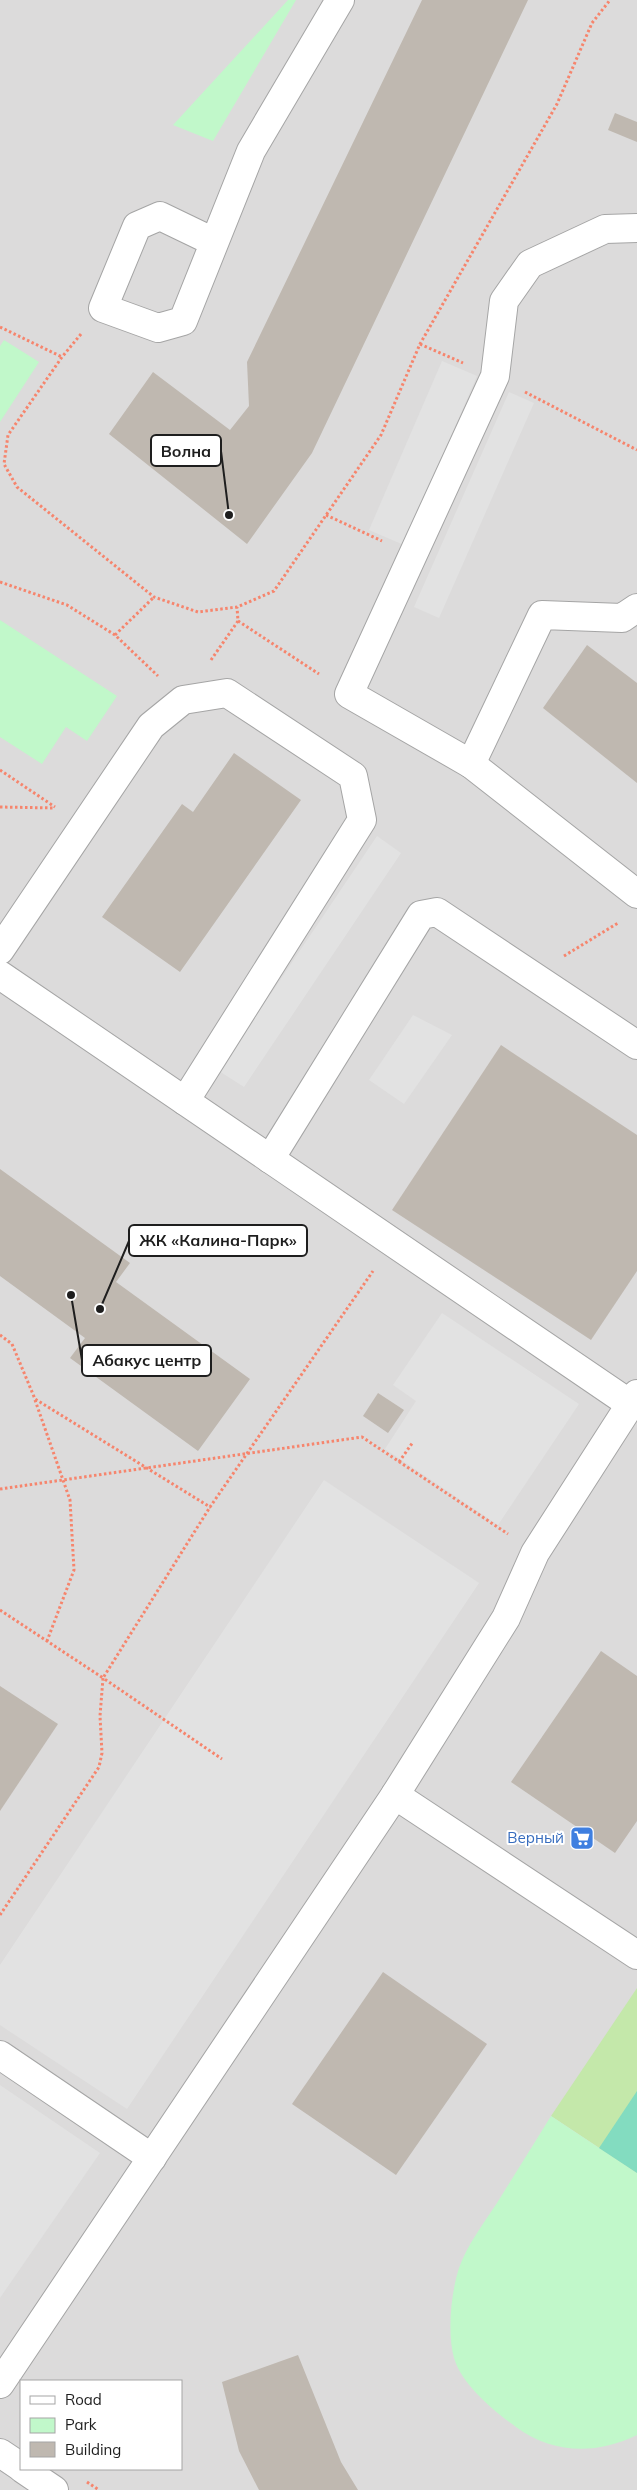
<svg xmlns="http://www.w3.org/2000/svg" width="637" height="2490" font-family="Mulish,sans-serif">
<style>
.residential{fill:#dcdbdb;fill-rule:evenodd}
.grass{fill:#c4e8aa}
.park{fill:#c1f8ca}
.pitch{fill:#83dcc0}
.parking{fill:#e2e2e2}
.building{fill:#bfb8b0}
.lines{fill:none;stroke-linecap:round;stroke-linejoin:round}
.minor-casing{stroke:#a5a5a5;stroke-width:30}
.path{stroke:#f6856d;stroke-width:3;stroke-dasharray:2.5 2.5;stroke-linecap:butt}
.minor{stroke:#fff;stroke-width:28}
.labels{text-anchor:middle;stroke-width:4;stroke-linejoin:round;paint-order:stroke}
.shop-label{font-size:15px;fill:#366cbe;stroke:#fff;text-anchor:end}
.leader{fill:none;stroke:#1e1e1e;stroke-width:2}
.callout-dot{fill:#1e1e1e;stroke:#fff;stroke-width:2}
.callout{fill:#fff;stroke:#1e1e1e;stroke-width:2}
.callout-label{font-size:16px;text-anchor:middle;font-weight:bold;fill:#1e1e1e}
</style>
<rect width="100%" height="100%" fill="#eeece4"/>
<path class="residential" d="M0,0H637V2490H0ZM21,2381H181V2469H21Z"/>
<polygon class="grass" points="637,1988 637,2173 551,2116"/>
<g class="park">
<polygon points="288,0 296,0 213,141 173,125"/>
<polygon points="4,340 39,362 0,422 0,346"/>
<polygon points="0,620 117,696 87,741 66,727 42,764 0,737"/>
<path d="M551,2116L637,2173V2435C596,2455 553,2454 516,2427C494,2411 462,2385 454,2358C447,2332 451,2293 459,2268C467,2245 484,2223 497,2203C515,2174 533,2145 551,2116Z"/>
</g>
<polygon class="pitch" points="637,2091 637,2173 599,2148"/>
<g class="parking">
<polygon points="442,361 477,376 404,545 369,530"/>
<polygon points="509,392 534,403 439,618 414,607"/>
<polygon points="377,836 401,853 244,1087 219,1071"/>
<polygon points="413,1015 452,1035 404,1104 369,1080"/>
<polygon points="442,1313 579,1404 498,1525 385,1449 416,1401 393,1385"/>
<polygon points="324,1480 479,1583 127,2109 0,2025 0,1965"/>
<polygon points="0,2085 100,2153 0,2298"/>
</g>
<g class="building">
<polygon points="422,0 528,0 312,453 247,544 109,434 153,372 230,430 249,406 247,362"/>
<polygon points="615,113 637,122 637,142 608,130"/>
<polygon points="587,645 637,683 637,783 543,708"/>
<polygon points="234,753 301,800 180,972 102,917 182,804 193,812"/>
<polygon points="501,1045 637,1135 637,1271 591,1340 392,1210"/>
<polygon points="0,1169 130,1263 116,1282 250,1379 198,1451 70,1358 85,1338 0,1276"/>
<polygon points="378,1393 404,1410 388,1433 363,1416"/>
<polygon points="601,1651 637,1676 637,1821 615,1853 511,1782"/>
<polygon points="0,1686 58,1724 0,1811"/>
<polygon points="383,1972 487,2044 396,2175 292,2104"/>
<polygon points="298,2355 341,2462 358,2490 259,2490 239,2451 222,2382"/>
</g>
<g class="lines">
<g class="minor-casing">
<g id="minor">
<polyline points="637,228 605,229 530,264 504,301 495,376 349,694 471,764 637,894"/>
<polyline points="214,242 160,216 137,226 103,308 158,328 183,321 251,151 340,0"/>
<polyline points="471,764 542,615 622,618 637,608"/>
<polyline points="0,950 151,726 183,700 227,693 353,776 362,820 185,1101"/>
<polyline points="0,975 630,1404"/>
<polyline points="270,1159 421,915 437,912 637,1045"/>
<polyline points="395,1795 637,1955"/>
<polyline points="0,2055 152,2158"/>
<polyline points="0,2384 395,1795 506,1618 535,1553 637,1394"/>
<polyline points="0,2453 21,2467"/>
<polyline points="23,2469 54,2490"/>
</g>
</g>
<g class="path">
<polyline points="0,327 62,357"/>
<polyline points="81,334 62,357 8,435 4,464 17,487 154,597 198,612 237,607 274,591 381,435 420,344 557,104 592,23 610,0"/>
<polyline points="420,344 463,363"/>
<polyline points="525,392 637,450"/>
<polyline points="326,515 382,541"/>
<polyline points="0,582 67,605 115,635 158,676"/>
<polyline points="238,621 319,674"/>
<polyline points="115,635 154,597"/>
<polyline points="211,660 238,621 237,607"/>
<polyline points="0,770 55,807"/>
<polyline points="0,807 55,808"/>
<polyline points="564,956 618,923"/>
<polyline points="0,1335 12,1344 35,1399 210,1507 373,1271"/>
<polyline points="35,1400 70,1500 74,1570 47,1641"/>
<polyline points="399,1462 413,1442"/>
<polyline points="0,1489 362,1437 508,1534"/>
<polyline points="0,1610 103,1678 210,1507"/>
<polyline points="0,1915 99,1767 102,1753 100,1716 103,1678 222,1759"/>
<polyline points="87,2482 99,2490"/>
</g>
<use href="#minor" class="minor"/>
</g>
<defs>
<g id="supermarket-square" transform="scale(1.25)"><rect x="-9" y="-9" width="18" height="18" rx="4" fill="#3f7fe0" stroke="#fff"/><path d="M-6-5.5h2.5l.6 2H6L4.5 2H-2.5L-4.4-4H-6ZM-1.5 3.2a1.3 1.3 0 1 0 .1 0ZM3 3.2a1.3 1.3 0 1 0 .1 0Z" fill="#fff"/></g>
</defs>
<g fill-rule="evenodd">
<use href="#supermarket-square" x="582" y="1838"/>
</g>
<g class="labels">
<g class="shop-label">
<text x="564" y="1843">Верный</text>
</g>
</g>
<path class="leader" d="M229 515L221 451M100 1309L129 1241M71 1295L82 1360"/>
<g class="callout-dot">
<circle cx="229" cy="515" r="5"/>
<circle cx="100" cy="1309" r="5"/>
<circle cx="71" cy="1295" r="5"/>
</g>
<g class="callout">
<rect x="151" y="435" width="70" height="31" rx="5"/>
<rect x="129" y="1225" width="178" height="31" rx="5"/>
<rect x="82" y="1345" width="129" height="31" rx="5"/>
</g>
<g class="callout-label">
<text x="186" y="457">Волна</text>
<text x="218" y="1246">ЖК «Калина-Парк»</text>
<text x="147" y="1366">Абакус центр</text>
</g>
<rect x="20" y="2380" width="162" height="90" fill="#ffffff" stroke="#a5a5a5"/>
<rect x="30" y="2396" width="25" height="8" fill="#ffffff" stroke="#a5a5a5"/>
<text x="65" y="2405" font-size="15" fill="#1e1e1e">Road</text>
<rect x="30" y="2418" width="25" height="15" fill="#c1f8ca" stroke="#a5a5a5"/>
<text x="65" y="2430" font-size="15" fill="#1e1e1e">Park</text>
<rect x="30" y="2442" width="25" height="15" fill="#bfb8b0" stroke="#a5a5a5"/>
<text x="65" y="2455" font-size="15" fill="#1e1e1e">Building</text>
</svg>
